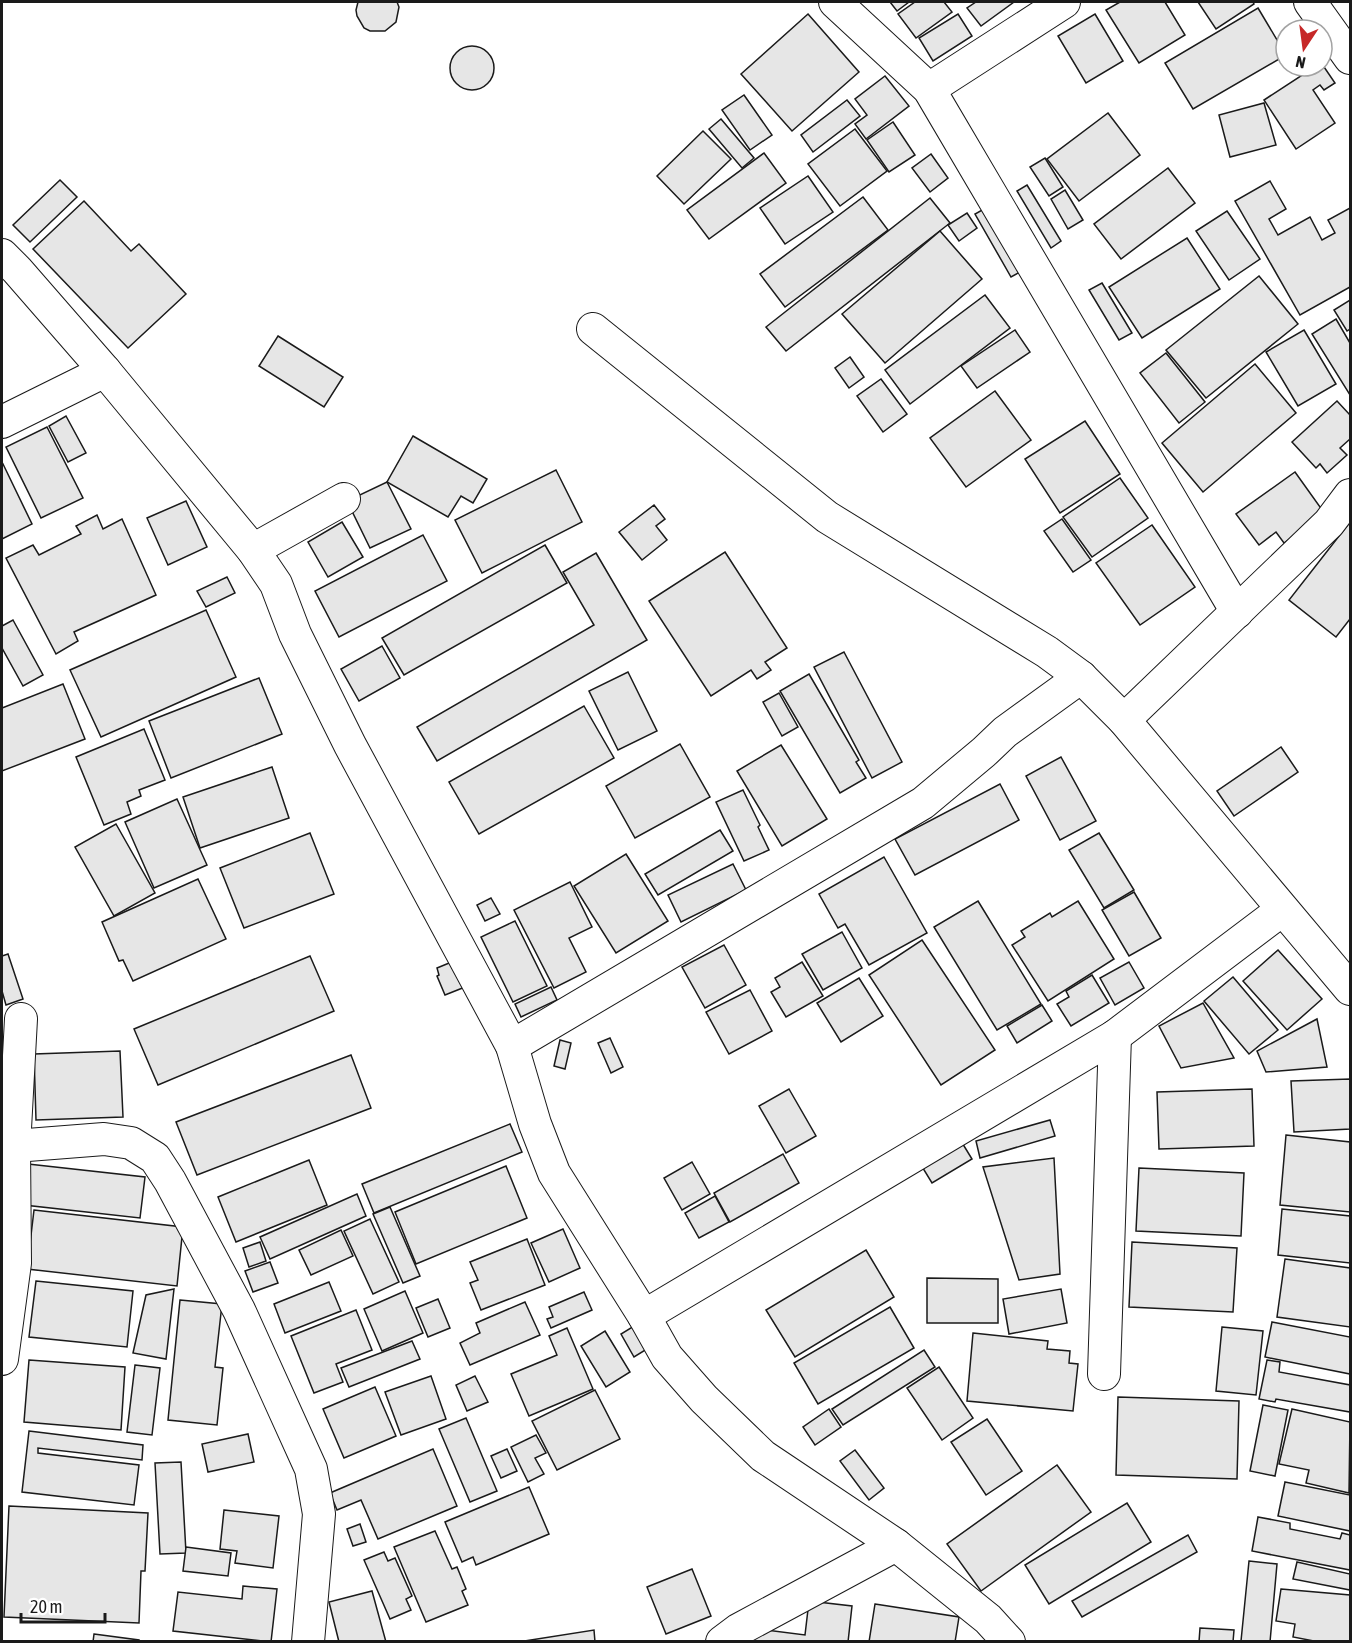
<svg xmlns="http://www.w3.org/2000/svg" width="1352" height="1643" font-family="'Asap Condensed',sans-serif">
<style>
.building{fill:#e6e6e6;stroke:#1a1a1a;stroke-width:1.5}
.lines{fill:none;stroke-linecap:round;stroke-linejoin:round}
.minor-casing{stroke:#1a1a1a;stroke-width:34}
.minor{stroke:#fff;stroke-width:32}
</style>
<rect width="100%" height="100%" fill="#fff"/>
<g class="building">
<polygon points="358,2 397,2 399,7 396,22 385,31 370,31 364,28 357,16 356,10"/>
<polygon points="890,2 909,2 897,11"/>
<polygon points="915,2 944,2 952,12 916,38 898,14"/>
<polygon points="976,2 1014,2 981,26 967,8"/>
<polygon points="1120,2 1165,2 1185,35 1139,63 1106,10"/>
<polygon points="1198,2 1253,2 1254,4 1216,29"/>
<polygon points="1258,8 1286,55 1193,109 1165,63"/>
<polygon points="808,14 859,72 792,131 741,74"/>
<polygon points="958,14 972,36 933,61 919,38"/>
<polygon points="1095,14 1123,61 1086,83 1058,36"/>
<circle cx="472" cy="68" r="22"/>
<polygon points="1322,64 1335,83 1324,90 1320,85 1313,90 1335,123 1296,149 1264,100 1316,66 1322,66"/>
<polygon points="885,76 909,106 866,139 855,124 867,115 855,99"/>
<polygon points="744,95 772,135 750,150 722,110"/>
<polygon points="847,100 860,116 813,152 801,135"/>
<polygon points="1264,103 1276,145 1230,157 1219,115"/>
<polygon points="1108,113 1140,155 1079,201 1047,159"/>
<polygon points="721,119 754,158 742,168 709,129"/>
<polygon points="893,122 915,155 889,172 867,140"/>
<polygon points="855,129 887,171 840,206 808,164"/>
<polygon points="703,131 731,159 684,204 657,176"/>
<polygon points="764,153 786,183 709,239 687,210"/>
<polygon points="931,154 948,178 930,192 912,168"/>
<polygon points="1045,158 1063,187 1049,196 1030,167"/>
<polygon points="1168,168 1195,203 1121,259 1094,224"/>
<polygon points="808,176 833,212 785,244 760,208"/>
<polygon points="60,180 77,197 30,242 13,225"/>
<polygon points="1270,181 1286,209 1269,219 1278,235 1310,217 1322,240 1335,233 1328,220 1350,208 1350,287 1300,315 1235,201"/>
<polygon points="1027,185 1061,241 1051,248 1017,191"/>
<polygon points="1065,190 1083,220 1068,229 1051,199"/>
<polygon points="863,197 888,230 785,307 760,274"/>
<polygon points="930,198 950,223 786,351 766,327"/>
<polygon points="84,201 131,251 139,244 186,294 128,348 33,249"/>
<polygon points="984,209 1020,272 1011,277 975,214"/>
<polygon points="1227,211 1260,259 1229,280 1196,231"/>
<polygon points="967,213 977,228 959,241 948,225"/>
<polygon points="940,231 982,279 885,363 842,314"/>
<polygon points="1187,238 1220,289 1142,338 1109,287"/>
<polygon points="1259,276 1298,324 1206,398 1166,350"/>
<polygon points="1102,283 1132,333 1119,340 1089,290"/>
<polygon points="985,295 1010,328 910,404 885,370"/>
<polygon points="1350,300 1350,329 1347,331 1334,310"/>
<polygon points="1336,319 1350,343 1350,395 1312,334"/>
<polygon points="1015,330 1030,352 977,388 961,366"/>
<polygon points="1304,330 1336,384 1298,406 1266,352"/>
<polygon points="278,336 343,377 324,407 259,366"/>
<polygon points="1166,353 1205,402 1179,423 1140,373"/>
<polygon points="850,357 864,377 849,388 835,368"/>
<polygon points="1255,364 1296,413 1203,492 1162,443"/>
<polygon points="881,379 907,414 883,432 857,396"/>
<polygon points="995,391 1031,440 966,487 930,438"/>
<polygon points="1337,401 1350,415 1350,439 1340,448 1347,455 1327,473 1320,464 1316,468 1292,442"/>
<polygon points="66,416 86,453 68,462 49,426"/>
<polygon points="1085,421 1120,474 1060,513 1025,459"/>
<polygon points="47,427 83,498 41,518 6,447"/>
<polygon points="413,436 487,479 473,503 461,496 448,517 387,482"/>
<polygon points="3,464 32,524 2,539 2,465"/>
<polygon points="556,470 582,522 482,573 455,520"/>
<polygon points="1295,472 1325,514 1284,543 1276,532 1259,545 1236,514"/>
<polygon points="1120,478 1148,518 1092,557 1063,517"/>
<polygon points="387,482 411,529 370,548 347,501"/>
<polygon points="186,501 207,547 168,565 147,518"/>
<polygon points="654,505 665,519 656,526 667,540 642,560 619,532"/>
<polygon points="97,515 103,529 122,519 156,595 74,632 78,641 56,654 6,558 33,545 39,555 81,534 76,526"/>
<polygon points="1062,519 1091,560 1073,572 1044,531"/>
<polygon points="342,522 363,557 328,577 308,542"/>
<polygon points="1350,522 1350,619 1336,637 1289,600"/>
<polygon points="1152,525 1195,587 1140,625 1096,563"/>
<polygon points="423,535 447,581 339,637 315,591"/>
<polygon points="545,545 567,583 404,675 382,638"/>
<polygon points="725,552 787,648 765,662 771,670 757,679 751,670 711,696 649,601"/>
<polygon points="596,553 647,640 437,761 417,727 594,625 563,572"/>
<polygon points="227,577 235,593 206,607 197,591"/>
<polygon points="206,610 236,677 101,737 70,670"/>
<polygon points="13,620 43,675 23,686 2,648 2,626"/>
<polygon points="382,646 400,678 359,701 341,669"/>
<polygon points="844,652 902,762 872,778 814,667"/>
<polygon points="628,672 657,731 618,750 589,691"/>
<polygon points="809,674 859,760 856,762 866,778 840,793 780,691"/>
<polygon points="259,678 282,734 171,778 149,721"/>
<polygon points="63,684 85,739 2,771 2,708"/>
<polygon points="779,693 798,727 782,736 763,702"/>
<polygon points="584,706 614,758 479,834 449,782"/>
<polygon points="144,729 165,780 139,790 141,796 127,802 131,814 104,825 76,757"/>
<polygon points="680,744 710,797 635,838 606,786"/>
<polygon points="781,745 827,819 782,846 737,771"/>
<polygon points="1281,747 1298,772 1234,816 1217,791"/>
<polygon points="1061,757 1096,821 1060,840 1026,776"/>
<polygon points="272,767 289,818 200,848 183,797"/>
<polygon points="1000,784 1019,820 915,875 895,839"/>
<polygon points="743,790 760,825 758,827 769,850 744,861 716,802"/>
<polygon points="177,799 207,865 154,888 125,822"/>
<polygon points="116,824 155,893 114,916 75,847"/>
<polygon points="720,830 733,851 658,895 645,874"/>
<polygon points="310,833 334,894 244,928 220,868"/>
<polygon points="1099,833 1134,890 1104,908 1069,850"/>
<polygon points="626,854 668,921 616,953 574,886"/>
<polygon points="884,857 927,933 869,965 845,924 838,928 819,894"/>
<polygon points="733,864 746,890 681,922 668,895"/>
<polygon points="198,879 226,939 133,981 123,960 119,961 102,922"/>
<polygon points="570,882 592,927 569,938 586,972 554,988 514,910"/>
<polygon points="1134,892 1161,938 1129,956 1102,910"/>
<polygon points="491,898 500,914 485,921 477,905"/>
<polygon points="978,901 1041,1004 997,1030 934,927"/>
<polygon points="1078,901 1114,959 1048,1001 1012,945 1025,937 1021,931 1050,913 1052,917"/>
<polygon points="515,921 547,986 513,1002 481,937"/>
<polygon points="842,932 862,968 823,990 802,954"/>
<polygon points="922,940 995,1050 941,1085 869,975"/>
<polygon points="724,945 746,985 705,1008 682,967"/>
<polygon points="1278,950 1322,999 1287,1030 1243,981"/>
<polygon points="8,954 23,999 6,1005 2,991 2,956"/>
<polygon points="310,956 334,1011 158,1085 134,1029"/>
<polygon points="454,961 465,987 445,995 437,976 439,975 437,968"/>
<polygon points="802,962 823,996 786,1017 771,992 780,987 775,978"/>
<polygon points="1129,962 1144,988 1115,1005 1100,978"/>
<polygon points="1092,975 1109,1003 1071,1026 1057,1004 1069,997 1066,991"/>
<polygon points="1233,977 1278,1030 1249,1054 1204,1001"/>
<polygon points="859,978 883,1016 841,1042 817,1003"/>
<polygon points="551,987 557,1000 521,1017 515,1004"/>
<polygon points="750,990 772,1031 729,1054 706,1012"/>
<polygon points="1203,1003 1234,1058 1181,1068 1159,1026"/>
<polygon points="1042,1005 1052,1021 1017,1043 1007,1026"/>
<polygon points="1317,1019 1327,1067 1266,1072 1257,1051"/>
<polygon points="610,1038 623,1067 611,1073 598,1043"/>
<polygon points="560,1040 571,1043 565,1069 554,1066"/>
<polygon points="120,1051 123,1117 36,1120 34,1054"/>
<polygon points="351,1055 371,1108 197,1175 176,1122"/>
<polygon points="1350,1079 1350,1129 1294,1132 1291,1081"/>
<polygon points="789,1089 816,1136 786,1153 759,1106"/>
<polygon points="1252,1089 1254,1146 1159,1149 1157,1092"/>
<polygon points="1050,1120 1055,1136 980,1158 976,1141"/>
<polygon points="510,1124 522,1152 374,1213 362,1184"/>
<polygon points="1286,1135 1350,1142 1350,1212 1280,1205"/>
<polygon points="961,1141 972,1159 932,1183 921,1165"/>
<polygon points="783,1154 799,1183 730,1222 714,1193"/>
<polygon points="1054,1158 1060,1274 1019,1280 983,1167"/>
<polygon points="309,1160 327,1205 236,1242 218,1197"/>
<polygon points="692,1162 710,1194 682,1210 664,1178"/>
<polygon points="28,1164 145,1177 140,1218 24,1205"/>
<polygon points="506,1166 527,1218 416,1264 395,1212"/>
<polygon points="1139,1168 1244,1173 1241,1236 1136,1231"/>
<polygon points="357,1194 366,1216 270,1259 260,1237"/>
<polygon points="715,1196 729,1222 699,1238 685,1213"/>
<polygon points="390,1207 420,1276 403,1283 373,1214"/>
<polygon points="1282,1209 1350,1216 1350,1263 1278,1255"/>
<polygon points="34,1210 183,1227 177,1286 27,1269"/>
<polygon points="370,1219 399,1282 373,1294 344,1231"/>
<polygon points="563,1229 580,1268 549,1282 531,1243"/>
<polygon points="341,1230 353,1256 311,1275 299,1250"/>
<polygon points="527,1239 545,1285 481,1310 470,1283 478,1280 470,1262"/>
<polygon points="260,1242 266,1261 249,1267 243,1248"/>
<polygon points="1132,1242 1237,1248 1233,1312 1129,1307"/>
<polygon points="866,1250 894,1297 795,1357 766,1310"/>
<polygon points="1285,1259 1350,1268 1350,1327 1277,1317"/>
<polygon points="270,1262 278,1283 253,1292 245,1271"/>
<polygon points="927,1278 998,1279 998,1323 927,1323"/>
<polygon points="36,1281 133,1291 127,1347 29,1337"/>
<polygon points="329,1282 341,1311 285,1333 274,1304"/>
<polygon points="174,1289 166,1359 133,1353 146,1295"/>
<polygon points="1061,1289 1067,1323 1009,1334 1003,1299"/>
<polygon points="405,1291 423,1333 382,1351 364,1309"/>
<polygon points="584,1292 592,1310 551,1328 547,1319 553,1317 549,1307"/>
<polygon points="438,1299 450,1328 428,1337 416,1308"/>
<polygon points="180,1300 222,1304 215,1367 223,1368 217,1425 168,1420"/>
<polygon points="525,1302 540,1335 470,1365 460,1343 480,1333 476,1323"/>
<polygon points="890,1307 914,1348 818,1404 794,1363"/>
<polygon points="356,1310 372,1350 336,1364 343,1382 314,1393 291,1336"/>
<polygon points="1272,1322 1350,1337 1350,1374 1265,1357"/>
<polygon points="634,1326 647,1349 634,1357 621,1334"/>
<polygon points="1222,1327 1263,1331 1256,1395 1216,1391"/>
<polygon points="567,1328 593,1389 529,1416 511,1374 557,1355 549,1336"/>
<polygon points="605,1331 630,1372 606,1387 581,1346"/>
<polygon points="973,1333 1048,1341 1047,1349 1070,1351 1069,1363 1078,1364 1073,1411 967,1401"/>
<polygon points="412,1341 420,1359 349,1387 341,1368"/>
<polygon points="924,1350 935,1367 843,1425 832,1409"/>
<polygon points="29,1360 125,1367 121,1430 24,1422"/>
<polygon points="1267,1360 1280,1362 1279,1372 1350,1385 1350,1412 1276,1399 1275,1402 1259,1399"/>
<polygon points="135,1365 160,1368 152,1435 127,1432"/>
<polygon points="939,1367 973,1418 942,1440 907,1388"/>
<polygon points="431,1376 446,1419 401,1435 385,1392"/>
<polygon points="475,1376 488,1402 467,1411 456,1385"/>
<polygon points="375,1387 396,1436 344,1458 323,1409"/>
<polygon points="595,1390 620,1439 557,1470 532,1421"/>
<polygon points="1118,1397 1239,1401 1237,1479 1116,1475"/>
<polygon points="1263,1405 1288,1410 1275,1476 1250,1471"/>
<polygon points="829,1409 841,1427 815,1445 803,1427"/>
<polygon points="1292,1409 1350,1422 1349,1493 1306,1483 1309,1470 1279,1464"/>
<polygon points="466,1418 497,1491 470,1502 439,1429"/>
<polygon points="987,1419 1022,1471 986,1495 951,1442"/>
<polygon points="29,1431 143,1445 142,1460 38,1448 38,1453 139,1465 134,1505 22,1492"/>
<polygon points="248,1434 254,1462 208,1472 202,1444"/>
<polygon points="536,1435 546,1453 535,1458 544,1474 528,1482 511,1447"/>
<polygon points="433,1449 457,1506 378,1539 361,1500 337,1510 330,1493"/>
<polygon points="507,1449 517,1471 501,1478 491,1456"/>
<polygon points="855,1450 884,1488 869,1500 840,1461"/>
<polygon points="181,1462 186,1553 160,1554 155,1463"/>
<polygon points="1057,1465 1091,1512 981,1591 947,1544"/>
<polygon points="1285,1482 1350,1495 1350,1531 1278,1516"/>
<polygon points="529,1487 549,1534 476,1565 473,1557 462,1562 445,1522"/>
<polygon points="1127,1503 1151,1542 1049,1604 1025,1565"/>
<polygon points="9,1506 148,1513 145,1571 141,1571 139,1623 4,1617"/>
<polygon points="224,1510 279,1516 273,1568 235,1563 237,1551 220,1549"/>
<polygon points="1258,1517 1290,1523 1290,1529 1340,1539 1342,1533 1350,1535 1350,1570 1252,1551"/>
<polygon points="360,1524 366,1542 353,1546 347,1529"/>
<polygon points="435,1531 452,1569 457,1567 466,1589 462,1591 468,1605 426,1622 394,1547"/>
<polygon points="1188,1535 1197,1552 1082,1617 1072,1601"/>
<polygon points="186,1547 231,1553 228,1576 183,1571"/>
<polygon points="384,1552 388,1561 395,1558 412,1596 406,1599 411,1610 390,1619 364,1560"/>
<polygon points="1249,1561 1277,1564 1270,1642 1241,1641"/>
<polygon points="1297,1562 1350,1574 1350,1590 1293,1579"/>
<polygon points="692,1569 711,1616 666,1634 647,1587"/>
<polygon points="243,1586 277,1589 271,1642 173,1631 178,1592 242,1599"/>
<polygon points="1281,1589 1350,1595 1350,1642 1319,1642 1293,1637 1295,1624 1276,1621"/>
<polygon points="372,1591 386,1642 339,1642 329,1602"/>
<polygon points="809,1601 852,1606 848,1642 748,1642 750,1628 805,1635"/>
<polygon points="875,1604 959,1617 955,1642 869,1642"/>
<polygon points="1200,1628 1234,1630 1233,1642 1199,1642"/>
<polygon points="594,1630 595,1642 518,1642"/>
<polygon points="94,1634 139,1640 139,1642 93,1642"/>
</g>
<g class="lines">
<g class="minor-casing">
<g id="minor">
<polyline points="835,2 929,89 1237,612"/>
<polyline points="1310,2 1350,58"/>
<polyline points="929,89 1064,2"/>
<polyline points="2,255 17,270 105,371 253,550 276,584 295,634 350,745 512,1046 535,1124 554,1173 644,1316 667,1357 704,1399 763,1456 896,1545 988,1619 1009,1642"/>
<polyline points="593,329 827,517 1047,652 1081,677 1124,720 1350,989"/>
<polyline points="2,422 105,371"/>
<polyline points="253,550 344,499"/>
<polyline points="1124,720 1329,523 1350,495"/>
<polyline points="512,1046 923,803 984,752 1005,732 1081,677"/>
<polyline points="2,1147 104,1139 131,1143 155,1158 170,1181 239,1310 311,1469 319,1514 308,1642"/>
<polyline points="644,1316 1115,1036 1282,910"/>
<polyline points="2,1359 15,1263 14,1147 21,1019"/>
<polyline points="1104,1374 1115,1036"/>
<polyline points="722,1642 738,1630 896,1545"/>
</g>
</g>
<use href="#minor" class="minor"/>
</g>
<rect width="1352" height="1643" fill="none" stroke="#1a1a1a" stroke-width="6"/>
<g transform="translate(1304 48) rotate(193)"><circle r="28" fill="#ffffff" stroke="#a3a3a3" stroke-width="1.5"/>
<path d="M0-4.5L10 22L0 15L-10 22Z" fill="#c62828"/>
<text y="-9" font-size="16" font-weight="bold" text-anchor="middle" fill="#1a1a1a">N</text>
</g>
<path d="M21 1613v9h84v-9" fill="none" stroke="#1a1a1a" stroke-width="3"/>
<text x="30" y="1613" font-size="18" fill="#1a1a1a" stroke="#ffffff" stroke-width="4.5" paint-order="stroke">20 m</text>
</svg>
